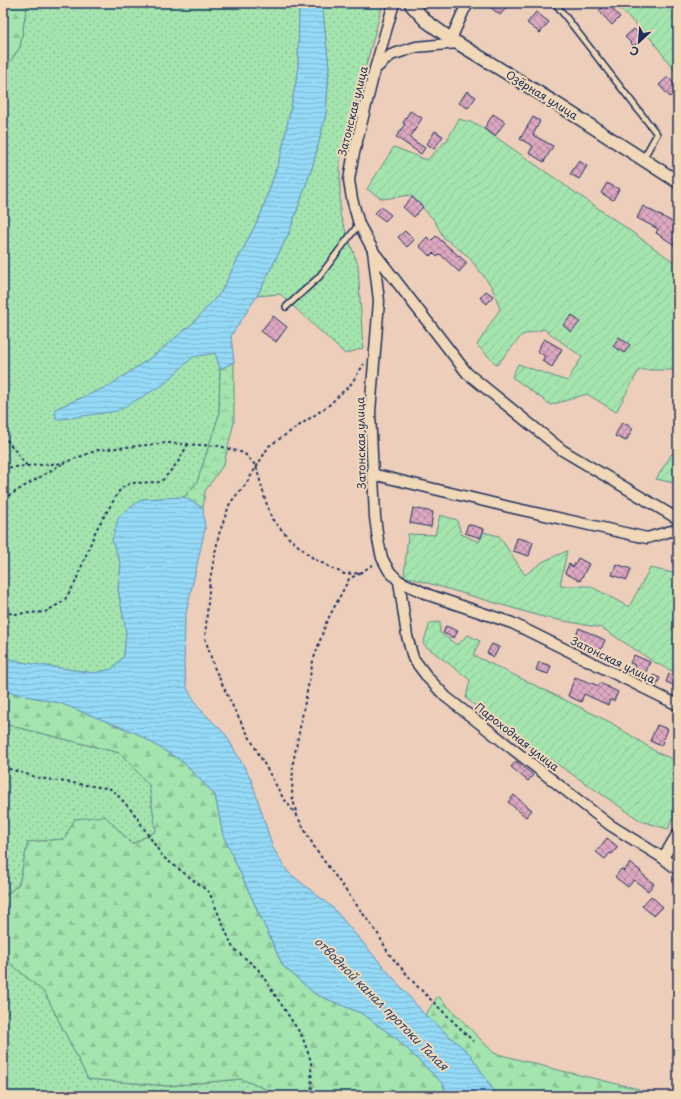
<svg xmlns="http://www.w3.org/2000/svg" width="681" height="1099" font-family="'Playpen Sans',sans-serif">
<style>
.grass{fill:url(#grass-dots);stroke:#608a86}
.forest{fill:url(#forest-firs);stroke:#608a86}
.wetland{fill:url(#wetland-marsh);stroke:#608a86}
.garden{fill:url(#garden-furrows);stroke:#608a86}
.water{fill:url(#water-rules);stroke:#6495b9}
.building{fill:url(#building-cross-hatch);stroke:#1b2f5e}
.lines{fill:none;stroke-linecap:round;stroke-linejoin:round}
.service-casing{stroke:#1b2f5e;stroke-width:8}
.minor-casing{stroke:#1b2f5e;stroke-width:13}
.tertiary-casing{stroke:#1b2f5e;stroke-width:15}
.path{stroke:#1b2f5e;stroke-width:2;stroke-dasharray:3 3;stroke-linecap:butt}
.service{stroke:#f0d8b8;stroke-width:5}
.minor{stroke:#f0d8b8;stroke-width:10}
.tertiary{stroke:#f0d8b8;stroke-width:12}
.labels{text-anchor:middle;stroke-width:4;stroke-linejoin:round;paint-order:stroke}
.street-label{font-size:11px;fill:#1b2f5e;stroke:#f0d8b8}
.water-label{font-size:12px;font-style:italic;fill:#2d4875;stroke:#f0d8b8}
</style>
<defs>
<pattern id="grass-dots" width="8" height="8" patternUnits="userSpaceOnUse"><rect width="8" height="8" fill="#a4e4ae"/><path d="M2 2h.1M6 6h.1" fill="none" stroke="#8dc498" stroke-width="1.8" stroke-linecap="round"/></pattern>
<pattern id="forest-firs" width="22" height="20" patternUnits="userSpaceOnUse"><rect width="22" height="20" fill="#a4e4ae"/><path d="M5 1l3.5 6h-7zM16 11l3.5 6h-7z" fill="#8dc498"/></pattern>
<pattern id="wetland-marsh" width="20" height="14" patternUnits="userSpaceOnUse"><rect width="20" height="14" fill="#a4e4ae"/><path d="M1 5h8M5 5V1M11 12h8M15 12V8" fill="none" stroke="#8dc498"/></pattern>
<pattern id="garden-furrows" width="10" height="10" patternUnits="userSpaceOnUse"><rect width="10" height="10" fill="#a4e4ae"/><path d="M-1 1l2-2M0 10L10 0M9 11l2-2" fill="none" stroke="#8dc498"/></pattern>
<pattern id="water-rules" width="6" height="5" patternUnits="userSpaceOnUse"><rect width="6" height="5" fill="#94d9f6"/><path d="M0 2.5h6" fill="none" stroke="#7fbbd5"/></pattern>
<pattern id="building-cross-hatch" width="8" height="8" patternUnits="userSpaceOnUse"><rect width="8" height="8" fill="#dda8c0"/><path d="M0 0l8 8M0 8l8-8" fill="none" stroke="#b2899f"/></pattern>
</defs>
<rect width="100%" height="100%" fill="#ecceba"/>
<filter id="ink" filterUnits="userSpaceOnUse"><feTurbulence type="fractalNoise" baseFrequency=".025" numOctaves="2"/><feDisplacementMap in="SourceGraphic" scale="8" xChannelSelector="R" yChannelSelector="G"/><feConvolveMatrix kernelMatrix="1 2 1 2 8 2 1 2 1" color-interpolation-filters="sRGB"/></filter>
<g filter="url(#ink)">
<g class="grass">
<polygon points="30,3 299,3 298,72 281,155 261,214 221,292 193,323 156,354 109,386 55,409 163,385 193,356 216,353 220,369 219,415 197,482 184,497 142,499 112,540 121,565 118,589 126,631 124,656 112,669 94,673 26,663 3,657 3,72 20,47 26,10"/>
<polygon points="322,3 383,3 340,161 340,215 358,265 363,348 345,354 280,294 257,296 289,233 313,165 326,114 329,68"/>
<polygon points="4,724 120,753 149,785 156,831 132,844 105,816 64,839 28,842 19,884 3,898 3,726"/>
<polygon points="3,957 45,993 88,1079 167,1086 241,1079 283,1096 3,1096"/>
</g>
<g class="forest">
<polygon points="3,3 30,3 26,10 20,47 3,72"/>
<polygon points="3,691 60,703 136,733 183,762 215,795 223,835 283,966 315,994 363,1014 397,1039 444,1085 445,1096 283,1096 241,1079 167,1086 88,1079 45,993 3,957 3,898 19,884 28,842 64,839 75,819 105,816 132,844 156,831 149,785 120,753 4,724 3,726"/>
<polygon points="438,996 494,1053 554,1069 639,1089 643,1096 497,1096 470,1054 425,1015"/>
</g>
<polygon class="wetland" points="234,362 234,422 224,464 205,491 203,508 184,497 197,482 219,415 220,369"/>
<g class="garden">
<polygon points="614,3 678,3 678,75 651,39"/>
<polygon points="459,119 477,124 622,225 678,265 678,376 674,370 639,370 616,412 587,394 551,405 512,377 518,364 567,381 582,357 544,329 522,335 497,365 477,345 500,309 492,287 468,256 444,238 434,220 411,195 382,199 367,189 394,147 427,160 447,140"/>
<polygon points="678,444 678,484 656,479"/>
<polygon points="440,515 457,520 461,534 479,542 483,532 499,536 525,575 544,561 567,551 560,586 590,586 629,607 650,568 678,574 678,601 672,630 678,633 678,674 654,662 602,628 543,617 404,576 408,534 435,535"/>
<polygon points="440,622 440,633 457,645 468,635 480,641 473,655 610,722 658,753 678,761 678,806 668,829 641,821 563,768 505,731 466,698 470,680 423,644 430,623"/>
</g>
<g class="water">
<polygon points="299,3 322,3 329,68 326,114 313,165 289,233 257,296 231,336 234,362 220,369 215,353 193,357 163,385 117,411 56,420 55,409 109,386 156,354 193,323 221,292 261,214 281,155 298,72"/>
<polygon points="184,497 203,508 205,529 185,618 184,668 187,688 199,708 226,735 251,779 273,848 288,872 333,908 425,1015 470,1054 497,1096 445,1096 444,1085 397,1039 363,1014 315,994 283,966 223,835 215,795 183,762 136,733 60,703 3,691 3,657 26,663 94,673 112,669 124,656 126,631 118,589 121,565 112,540 119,516 142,499"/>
</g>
<g class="building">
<polygon points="485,3 510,3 500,15"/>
<polygon points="607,3 620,17 612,25 599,11"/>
<polygon points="536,12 549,22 540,33 527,23"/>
<polygon points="634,29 643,38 634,46 625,37"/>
<polygon points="668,77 678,88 678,89 670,97 659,85"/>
<polygon points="467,91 476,97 468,108 459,103"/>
<polygon points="410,111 422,118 410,138 425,148 421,154 396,137 405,124 403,123"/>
<polygon points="493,114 505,122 495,136 484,129"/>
<polygon points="533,117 540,121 533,135 553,146 544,162 529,153 533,146 520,139"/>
<polygon points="435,131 443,136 434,149 427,144"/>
<polygon points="579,161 587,166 579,179 570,174"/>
<polygon points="607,183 619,189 613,200 601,193"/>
<polygon points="412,197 423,207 414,217 403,207"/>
<polygon points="643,206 678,225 678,247 656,233 658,229 637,218"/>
<polygon points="381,207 391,215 385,221 375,213"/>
<polygon points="405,231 414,240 407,247 398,237"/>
<polygon points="436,236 467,263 459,272 440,254 437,257 433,253 430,256 419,246 427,237 431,241"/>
<polygon points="486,291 493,296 487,304 480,298"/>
<polygon points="572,315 580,322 571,332 563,325"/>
<polygon points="273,316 287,327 276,342 261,331"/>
<polygon points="619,337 630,345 624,353 613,346"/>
<polygon points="544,339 562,349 552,367 542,361 545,356 537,351"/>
<polygon points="622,422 633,428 626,441 615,436"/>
<polygon points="413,508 433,512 431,527 410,523"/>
<polygon points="468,524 484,529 481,538 465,533"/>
<polygon points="517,538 533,542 529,556 513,551"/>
<polygon points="578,558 589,564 580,581 565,573 569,564 573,567"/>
<polygon points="616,564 631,569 627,580 612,575"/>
<polygon points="446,626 458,631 454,638 443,633"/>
<polygon points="579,628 605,640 599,654 573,643"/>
<polygon points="492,644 499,647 494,657 487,653"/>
<polygon points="634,655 650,662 645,674 633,668 635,665 630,663"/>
<polygon points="539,662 551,666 548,674 536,670"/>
<polygon points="669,674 678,677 678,687 666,682"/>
<polygon points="653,675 660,678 656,687 649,683"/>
<polygon points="575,677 599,686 600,683 618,692 614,701 610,700 608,705 584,694 581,702 568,696"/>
<polygon points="657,725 668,729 661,746 650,741"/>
<polygon points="516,761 533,775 528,781 511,767"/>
<polygon points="514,795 532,810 526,817 508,802"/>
<polygon points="607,838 618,847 612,854 610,853 605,859 596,852"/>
<polygon points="630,863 641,871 640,872 654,884 648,891 634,880 628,887 615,877 621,869 624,871"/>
<polygon points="651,896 663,907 654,916 642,906"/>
</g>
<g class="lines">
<g class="service-casing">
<g id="service">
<polyline points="555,3 657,134 643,159"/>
<polyline points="286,307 319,277 359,224"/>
</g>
</g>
<g class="minor-casing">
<g id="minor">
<polyline points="394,3 375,69 353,157 349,180 352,199 359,224 373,250 379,301 370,412 375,517 378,540 382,558 389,571 399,581 429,595 512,623 678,705"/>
<polyline points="451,39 464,10 469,3"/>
<polyline points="375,69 391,55 416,47 458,43"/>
<polyline points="373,251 467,373 562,450 678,519"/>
<polyline points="372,474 509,507 647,538 678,529"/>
<polyline points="399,581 407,636 413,658 428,678 446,697 610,825 663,858 678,870"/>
<polyline points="663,858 678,833"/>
</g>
</g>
<g class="tertiary-casing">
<polyline id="tertiary" points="411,3 412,6 426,21 451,39 557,104 678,182"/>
</g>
<g class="path">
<polyline points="3,435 27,466"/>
<polyline points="3,468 63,463 98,450 166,443 219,446 244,453 256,466 265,499 272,519 289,538 314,559 344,574 360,573 374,564"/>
<polyline points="3,499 62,464"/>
<polyline points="360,573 349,579 326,623 313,661 293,763 292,795 297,816 316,850 378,934 389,954 417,986 474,1042"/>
<polyline points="3,612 14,614 45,612 64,601 75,583 96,530 121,488 132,483 161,482 178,462 188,444"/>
<polyline points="3,767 39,778 112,789 133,812 163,857 209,892 233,948 258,969 302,1036 311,1061 312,1096"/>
<polyline points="297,816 282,796 235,711 214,667 205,638 210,579 219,534 230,503 246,484 269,446 328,406 351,384 364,364"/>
</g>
<use href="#service" class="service"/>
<use href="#minor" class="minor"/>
<use href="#tertiary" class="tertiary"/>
</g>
</g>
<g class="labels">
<g class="street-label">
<text transform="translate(542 95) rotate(32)" y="4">Озёрная улица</text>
<text transform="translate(353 111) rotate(-76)" y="4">Затонская улица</text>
<text transform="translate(361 443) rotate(-91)" y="4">Затонская улица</text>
<text transform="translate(613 660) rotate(26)" y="4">Затонская улица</text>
<text transform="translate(517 737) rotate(38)" y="4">Пароходная улица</text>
</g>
<g class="water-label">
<text transform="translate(381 1004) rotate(45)" y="4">отводной канал протоки Талая</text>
</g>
</g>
<rect width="681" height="1099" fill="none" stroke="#f0d8b8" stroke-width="16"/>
<rect x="8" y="8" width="665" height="1083" fill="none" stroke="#1b2f5e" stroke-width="1.5" filter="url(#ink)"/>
<g transform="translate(639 42) rotate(206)" stroke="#f0d8b8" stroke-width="3" paint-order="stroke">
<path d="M0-3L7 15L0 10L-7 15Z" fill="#1b2f5e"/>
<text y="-6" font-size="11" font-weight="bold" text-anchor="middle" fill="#1b2f5e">С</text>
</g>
</svg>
